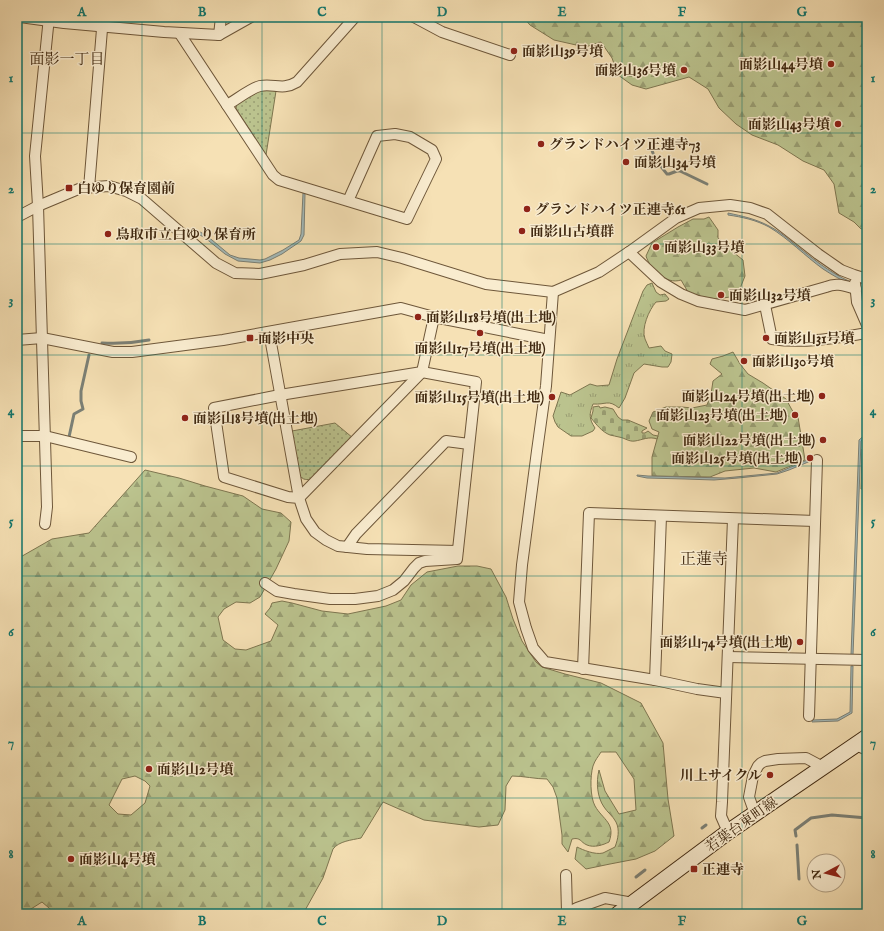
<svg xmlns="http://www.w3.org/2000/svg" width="884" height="931" font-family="'IM FELL English','Noto Serif JP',serif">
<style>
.grass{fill:url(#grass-tufts);stroke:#7e7650}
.forest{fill:url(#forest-firs);stroke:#7e7650;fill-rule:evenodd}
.cemetery{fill:url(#cemetery-stones);stroke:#7e7650}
.park{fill:url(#park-dots);stroke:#7e7650}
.water{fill:#a3baba;stroke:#7b8076}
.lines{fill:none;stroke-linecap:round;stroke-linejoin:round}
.stream{stroke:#7b8076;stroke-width:3}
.minor-casing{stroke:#6e573a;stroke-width:12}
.secondary-casing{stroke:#402911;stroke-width:17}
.minor{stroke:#f9eccf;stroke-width:10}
.secondary{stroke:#f9eccf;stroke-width:15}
.rail-casing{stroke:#402911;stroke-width:4.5}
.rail{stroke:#f9eccf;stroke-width:3;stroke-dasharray:9;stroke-linecap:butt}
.grid{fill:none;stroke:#0f766e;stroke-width:1;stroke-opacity:0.55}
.poi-dot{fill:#8f2418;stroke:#f9eccf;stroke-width:1.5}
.labels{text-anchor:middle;stroke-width:3;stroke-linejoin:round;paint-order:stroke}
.poi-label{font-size:14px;font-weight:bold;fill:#402911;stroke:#f9eccf;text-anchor:start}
.street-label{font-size:14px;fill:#402911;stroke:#f9eccf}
.neighbourhood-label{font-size:15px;fill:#402911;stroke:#f9eccf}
.quarter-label{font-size:16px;fill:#402911;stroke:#f9eccf}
.neatline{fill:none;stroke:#0f766e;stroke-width:1.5}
.grid-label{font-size:13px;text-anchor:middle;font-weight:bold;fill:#0f766e}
</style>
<defs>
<pattern id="grass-tufts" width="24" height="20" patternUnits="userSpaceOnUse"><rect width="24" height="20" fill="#bbc38e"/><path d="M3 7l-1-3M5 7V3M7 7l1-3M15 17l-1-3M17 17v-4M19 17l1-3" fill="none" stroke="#999e73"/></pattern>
<pattern id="forest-firs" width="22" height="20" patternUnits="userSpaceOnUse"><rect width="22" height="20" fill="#bbc38e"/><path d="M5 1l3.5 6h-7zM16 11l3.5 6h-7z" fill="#999e73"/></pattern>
<pattern id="cemetery-stones" width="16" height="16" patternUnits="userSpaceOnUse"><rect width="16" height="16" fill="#bbc38e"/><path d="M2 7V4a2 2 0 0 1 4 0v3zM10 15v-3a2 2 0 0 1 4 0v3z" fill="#999e73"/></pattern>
<pattern id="park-dots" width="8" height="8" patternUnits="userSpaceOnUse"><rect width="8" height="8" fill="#bbc38e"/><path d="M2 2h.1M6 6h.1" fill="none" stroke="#999e73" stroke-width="1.8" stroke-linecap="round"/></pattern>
</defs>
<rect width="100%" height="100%" fill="#f6e1b5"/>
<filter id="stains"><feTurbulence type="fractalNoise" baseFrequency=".005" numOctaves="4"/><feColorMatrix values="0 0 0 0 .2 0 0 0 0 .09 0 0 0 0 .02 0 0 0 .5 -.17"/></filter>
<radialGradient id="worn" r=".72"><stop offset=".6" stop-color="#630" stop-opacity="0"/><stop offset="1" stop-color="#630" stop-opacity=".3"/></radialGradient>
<path class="grass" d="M652,283L656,292L660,295L665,294L669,299L666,301L656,302C649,310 641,328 645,339C646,342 648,345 649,348L661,346L665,351L672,354L671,362L668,367H662L644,364L634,373L625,398L619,408C608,399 606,405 593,404C589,414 589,419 595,428L593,431L582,436H571L558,427L555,422L553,416L561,392L570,395L590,384L597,386L609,385L617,359L643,291L647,285Z"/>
<g class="forest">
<polygon points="523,17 867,17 867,232 860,228 854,222 839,213 834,184 824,170 803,161 778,145 752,135 736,124 719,108 708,89 689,77 646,89 632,85 618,75 612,58 601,42 585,47 554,40 530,25"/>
<path d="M709,217L718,230V238L733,252L743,260L745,276L737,296L716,299L698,296L688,292L681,280C666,285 650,269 646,256L652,243L678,227L693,219H704Z"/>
<polygon points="733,352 740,364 748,374 763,383 786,399 792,410 798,417 805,460 776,472 754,468 725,471 710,477 652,476 652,457 659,432 652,429 649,421 653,412 666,407 682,407 692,408 707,405 711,394 713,381 722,374 710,364 712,359 723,356"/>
<path d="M145,470L179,478L205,486L243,496L262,509L281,513L291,522L289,541L276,569L260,597L250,603L236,602L224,609L218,617L223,640L235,649L246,650L271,641L278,625L265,614L270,608L272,603L282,601L292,603L322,611L348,614L386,606L401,600L411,585L427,572L458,566H477L491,569L506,597L513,619L522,641L536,662L542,667L565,674L601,683L641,703L663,743L668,799L674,836L655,851L636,859L610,864L586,869L575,859L577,847C583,850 595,855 603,853C607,851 611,849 615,847C618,839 620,830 616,822C613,816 607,812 604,807C597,797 596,782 599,770L605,791L619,814L636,810L634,779L616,752H601C598,757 595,760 593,766C590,776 590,797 595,806C603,820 616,823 609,842C603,845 594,848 587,845C580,842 581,837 572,839L568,852L562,844V835L557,798L553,787L547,779C535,779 524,776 512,776L506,786L505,810L498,825L479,827L424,820L383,802L361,838C352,840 339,841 333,849L323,878L303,914H56L42,902L23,914H17V559L52,539L89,533ZM135,776L145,781L150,786L145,803L131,815L118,814L109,805L122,779Z"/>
</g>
<path class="cemetery" d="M599,406L600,408L605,407L613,409L618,417L622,420H628L647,428L642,431V433H645L648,431L653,435L658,436L657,439C649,436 642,440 635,441C629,442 625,438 619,437C616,436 613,436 610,435C602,432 596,424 591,418L593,411V407Z"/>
<g class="park">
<polygon points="262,89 276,91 266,155 236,109 237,102"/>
<path d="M335,423L353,438L312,479C307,480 303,480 300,476C297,471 293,439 292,431Z"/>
<polygon points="867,448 867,489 861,489 862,449"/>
</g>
<g class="water">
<polygon points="303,193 305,194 304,235 301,241 282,254 270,260 260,263 238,261 225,254 204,237 190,231 191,229 196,230 206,235 230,255 239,258 260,260 265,259 283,250 299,240 301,234"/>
<path d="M728,213C742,216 756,219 769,226C777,230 785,236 792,242C811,257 828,272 851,282L850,284C841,280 832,275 823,269C805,256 789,239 769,227C756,220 742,217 728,215Z"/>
<polygon points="867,433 867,436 861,441 853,655 851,655 859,440"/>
<polygon points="812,458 813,460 789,470 777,474 738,478 714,480 685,479 647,478 637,476 637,475 648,476 725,478 777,473"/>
<polygon points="851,666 853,666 852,713 838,721 812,722 812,720 837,719 850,712"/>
</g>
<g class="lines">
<g class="stream">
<path d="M651,147C653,157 660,166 667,174H669L677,171H680L707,184"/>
<path d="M102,343C118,344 133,343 149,340"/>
<polyline points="69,437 74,414 83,409 81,401 81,391 89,355"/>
<polyline points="702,828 706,825"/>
<polyline points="796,836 795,830 811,818 832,815 867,818"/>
<polyline points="797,845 799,879"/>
<polyline points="636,877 645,870"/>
</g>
<g class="minor-casing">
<g id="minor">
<polyline points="20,17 64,23 164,32 219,35 251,17"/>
<polyline points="414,17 442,32 510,55"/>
<polyline points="180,34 273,175 279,180 407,219 436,159 432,150 410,137 395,134 377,136 348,201"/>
<polyline points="219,35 221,17"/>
<path d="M227,105C236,100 251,88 260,86C274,83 282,91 297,82L355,17"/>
<polyline points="89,188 103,17"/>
<polyline points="17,217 38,206 81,188 109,186 126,191 142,199 216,263 235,273 260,274 304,265 340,254 377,252 402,258 486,284 553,292 599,272 629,252 676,218 699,208 730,205 750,208 767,214 818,254 841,270 854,275 867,279"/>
<path d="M629,252L661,282L681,294L698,301L745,310L826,287C837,282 845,286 856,289"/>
<polyline points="855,283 857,302 867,325"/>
<polyline points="553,292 546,386 537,451 522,565 519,602 526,628 533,648 545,662 655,680 697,689 726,693"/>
<path d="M765,305L772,339C803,344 836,338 867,333"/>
<polyline points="269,332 299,498"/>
<polyline points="17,340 42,338 113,352 132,352 223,340 401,308 434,317 549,340"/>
<polyline points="17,436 45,436 131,457"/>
<polyline points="299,498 422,372 434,317"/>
<polyline points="45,524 47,507 38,206 35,156 49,17"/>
<polyline points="347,547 356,534 446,441 469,444"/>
<polyline points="265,583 277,591 294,594 330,599 355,599 378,596 393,590 404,581 414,568 419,563 425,561 457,559 476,382 422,372 280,395 214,408 224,477 288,497 299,498 306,519 315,532 326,540 338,546 367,549 458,551"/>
<polyline points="728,657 867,660"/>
<polyline points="583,669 589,513 815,521"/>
<polyline points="655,680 661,516"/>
<polyline points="809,716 817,460"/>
<polyline points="856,745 867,750"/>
<polyline points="755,814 749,797 753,776 758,766 761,763 765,761 778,759 806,758 823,767"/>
<path d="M728,832L721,816L722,802C725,708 730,613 733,519"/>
<polyline points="566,875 567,912"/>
<polyline points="564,914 577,908 605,898 633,903"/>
</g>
</g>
<g class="secondary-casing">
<polyline id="secondary" points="618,914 728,832 867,737"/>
</g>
<use href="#minor" class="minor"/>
<use href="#secondary" class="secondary"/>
<g class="rail-casing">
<polyline id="rail" points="862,914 867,911"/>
</g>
<use href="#rail" class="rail"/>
</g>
<path class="grid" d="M142,17V914M262,17V914M382,17V914M502,17V914M622,17V914M742,17V914M17,133H867M17,244H867M17,355H867M17,466H867M17,576H867M17,687H867M17,798H867"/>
<g class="poi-dot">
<circle cx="514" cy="51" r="4"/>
<circle cx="831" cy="64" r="4"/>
<circle cx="684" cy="70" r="4"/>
<circle cx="838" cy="124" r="4"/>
<circle cx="541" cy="144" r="4"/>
<circle cx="626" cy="162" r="4"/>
<rect x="65" y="184" width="8" height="8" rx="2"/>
<circle cx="527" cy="209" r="4"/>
<circle cx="522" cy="231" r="4"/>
<circle cx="108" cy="234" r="4"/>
<circle cx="656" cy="247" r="4"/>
<circle cx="721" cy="295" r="4"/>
<circle cx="418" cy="317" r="4"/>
<circle cx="480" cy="333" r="4"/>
<rect x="246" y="334" width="8" height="8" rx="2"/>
<circle cx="766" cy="338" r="4"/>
<circle cx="744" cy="361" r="4"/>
<circle cx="822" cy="396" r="4"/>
<circle cx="552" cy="397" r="4"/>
<circle cx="795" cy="415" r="4"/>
<circle cx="185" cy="418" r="4"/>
<circle cx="823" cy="440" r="4"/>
<circle cx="810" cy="458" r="4"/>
<circle cx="800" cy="642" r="4"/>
<circle cx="149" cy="769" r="4"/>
<circle cx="770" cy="775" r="4"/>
<circle cx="71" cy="859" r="4"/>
<rect x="690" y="865" width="8" height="8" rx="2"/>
</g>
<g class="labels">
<g class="poi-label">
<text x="522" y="56">面影山39号墳</text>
<text x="823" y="69" text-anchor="end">面影山44号墳</text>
<text x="676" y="75" text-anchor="end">面影山36号墳</text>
<text x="830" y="129" text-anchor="end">面影山43号墳</text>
<text x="549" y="149">グランドハイツ正連寺73</text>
<text x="634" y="167">面影山34号墳</text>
<text x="77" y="193">白ゆり保育園前</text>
<text x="535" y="214">グランドハイツ正連寺61</text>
<text x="530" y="236">面影山古墳群</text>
<text x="116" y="239">鳥取市立白ゆり保育所</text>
<text x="664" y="252">面影山33号墳</text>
<text x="729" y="300">面影山32号墳</text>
<text x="426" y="322">面影山18号墳(出土地)</text>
<text x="258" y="343">面影中央</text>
<text x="774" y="343">面影山31号墳</text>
<text x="480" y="353" text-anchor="middle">面影山17号墳(出土地)</text>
<text x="752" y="366">面影山30号墳</text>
<text x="814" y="401" text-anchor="end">面影山24号墳(出土地)</text>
<text x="544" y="402" text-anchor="end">面影山15号墳(出土地)</text>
<text x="787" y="420" text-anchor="end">面影山23号墳(出土地)</text>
<text x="193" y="423">面影山8号墳(出土地)</text>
<text x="815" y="445" text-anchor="end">面影山22号墳(出土地)</text>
<text x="802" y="463" text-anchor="end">面影山25号墳(出土地)</text>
<text x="792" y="647" text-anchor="end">面影山74号墳(出土地)</text>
<text x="157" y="774">面影山2号墳</text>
<text x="762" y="780" text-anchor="end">川上サイクル</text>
<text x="79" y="864">面影山4号墳</text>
<text x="702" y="874">正連寺</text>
</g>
<g class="street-label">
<text transform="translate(741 824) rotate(-35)" y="5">若葉台東町線</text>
</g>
<g class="neighbourhood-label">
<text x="67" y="64">面影一丁目</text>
</g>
<g class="quarter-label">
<text x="704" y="564">正蓮寺</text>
</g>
</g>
<rect width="884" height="931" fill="none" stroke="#f6e1b5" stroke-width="44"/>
<g transform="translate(826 873) rotate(263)"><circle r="19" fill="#f9eccf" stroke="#af9e83"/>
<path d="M0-3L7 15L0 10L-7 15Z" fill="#8f2418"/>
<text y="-6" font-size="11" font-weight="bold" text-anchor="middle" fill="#402911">N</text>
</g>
<rect x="22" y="22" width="840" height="887" class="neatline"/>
<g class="grid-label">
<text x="82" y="16">A</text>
<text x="202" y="16">B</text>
<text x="322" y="16">C</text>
<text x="442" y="16">D</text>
<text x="562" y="16">E</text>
<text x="682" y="16">F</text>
<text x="802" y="16">G</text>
<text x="11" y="82">1</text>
<text x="873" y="82">1</text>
<text x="11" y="193">2</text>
<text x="873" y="193">2</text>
<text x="11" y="304">3</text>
<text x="873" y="304">3</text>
<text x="11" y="415">4</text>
<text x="873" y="415">4</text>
<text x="11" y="525">5</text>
<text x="873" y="525">5</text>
<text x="11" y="636">6</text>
<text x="873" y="636">6</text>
<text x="11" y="747">7</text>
<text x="873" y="747">7</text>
<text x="11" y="858">8</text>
<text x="873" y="858">8</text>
<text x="82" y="925">A</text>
<text x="202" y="925">B</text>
<text x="322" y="925">C</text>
<text x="442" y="925">D</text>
<text x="562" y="925">E</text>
<text x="682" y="925">F</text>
<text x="802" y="925">G</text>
</g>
<rect width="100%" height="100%" filter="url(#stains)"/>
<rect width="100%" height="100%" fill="url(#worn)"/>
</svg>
